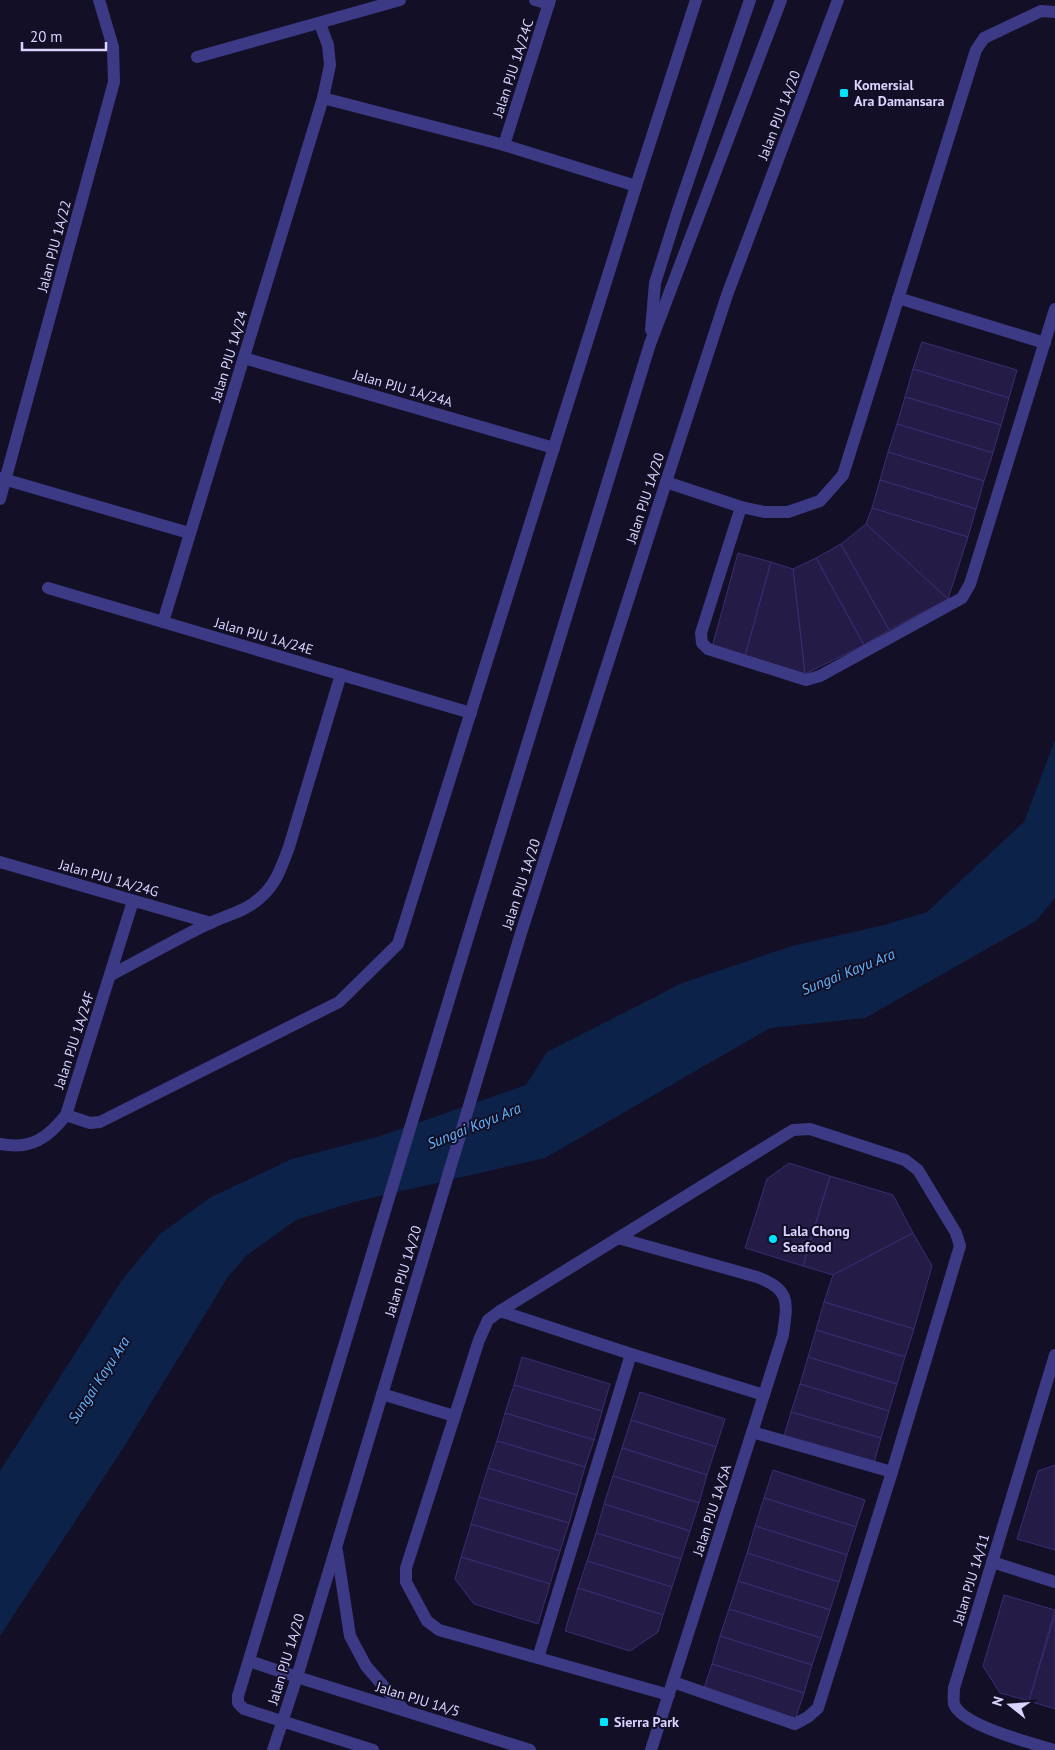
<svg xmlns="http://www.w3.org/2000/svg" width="1055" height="1750" font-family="'PT Sans',sans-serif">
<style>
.water{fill:#0c2248}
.building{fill:#241b47;stroke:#3b2d73}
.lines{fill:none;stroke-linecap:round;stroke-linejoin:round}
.minor{stroke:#3d3a85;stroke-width:12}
.poi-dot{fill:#00e5ff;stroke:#130f26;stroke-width:2}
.labels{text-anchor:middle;stroke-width:4;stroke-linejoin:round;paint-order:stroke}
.street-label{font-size:14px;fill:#d9d4ff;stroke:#130f26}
.poi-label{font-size:14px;font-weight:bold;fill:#d9d4ff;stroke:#130f26;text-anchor:start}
.water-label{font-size:15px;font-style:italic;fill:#62b6ff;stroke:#130f26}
</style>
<rect width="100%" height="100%" fill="#130f26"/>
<polygon class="water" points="1055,740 1055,898 1036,921 865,1018 770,1028 545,1158 354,1202 296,1220 247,1255 228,1277 127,1442 0,1636 0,1471 122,1280 160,1234 211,1197 292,1159 377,1137 526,1085 547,1052 682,983 792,946 884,925 927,912 1024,822"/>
<g class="building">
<polygon points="922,342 1017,370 1009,398 913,369"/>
<polygon points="913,369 1009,398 1001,425 905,397"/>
<polygon points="905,397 1001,425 993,453 897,424"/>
<polygon points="897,424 993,453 984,481 888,452"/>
<polygon points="888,452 984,481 976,509 880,480"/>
<polygon points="880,480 976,509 968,537 872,508"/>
<polygon points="872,508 968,537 948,599 866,524"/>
<polygon points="866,524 948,599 889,630 841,544"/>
<polygon points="841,544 889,630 864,645 816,558"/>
<polygon points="738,553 771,562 745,656 712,647"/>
<polygon points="816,558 864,645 805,674 793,569"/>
<polygon points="771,562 793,569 805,674 745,656"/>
<polygon points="789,1163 830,1176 803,1266 745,1248 767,1179"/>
<polygon points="830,1176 893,1195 913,1233 833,1275 803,1266"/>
<polygon points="913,1233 932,1266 914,1329 824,1302 833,1275"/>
<polygon points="824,1302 914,1329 905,1357 816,1330"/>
<polygon points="816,1330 905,1357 897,1384 808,1357"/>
<polygon points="522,1357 610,1384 602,1411 514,1385"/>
<polygon points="808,1357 897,1384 889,1411 800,1384"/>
<polygon points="800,1384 889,1411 881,1438 791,1412"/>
<polygon points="514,1385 602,1411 594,1440 505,1413"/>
<polygon points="640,1392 725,1419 716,1447 631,1420"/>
<polygon points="791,1412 881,1438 873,1466 783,1439"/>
<polygon points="505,1413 594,1440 585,1467 497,1441"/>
<polygon points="631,1420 716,1447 707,1475 622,1448"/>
<polygon points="497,1441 585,1467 577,1495 488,1468"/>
<polygon points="622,1448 707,1475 699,1503 613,1476"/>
<polygon points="1055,1465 1055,1550 1017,1539 1038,1471"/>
<polygon points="488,1468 577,1495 569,1523 479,1497"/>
<polygon points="773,1470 865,1500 856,1527 764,1498"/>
<polygon points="613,1476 699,1503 690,1531 604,1504"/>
<polygon points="479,1497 569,1523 560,1551 471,1524"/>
<polygon points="764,1498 856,1527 847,1555 755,1526"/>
<polygon points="604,1504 690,1531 681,1559 596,1533"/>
<polygon points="471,1524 560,1551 550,1584 461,1557"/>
<polygon points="755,1526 847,1555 839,1582 747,1553"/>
<polygon points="596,1533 681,1559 672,1587 587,1561"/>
<polygon points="747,1553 839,1582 830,1610 738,1581"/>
<polygon points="461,1557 550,1584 538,1624 474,1604 455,1579"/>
<polygon points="587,1561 672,1587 663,1615 578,1588"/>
<polygon points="738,1581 830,1610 821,1638 729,1609"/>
<polygon points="578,1588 663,1615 658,1632 630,1651 565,1631"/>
<polygon points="1004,1595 1055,1610 1029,1701 1000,1693 983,1666"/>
<polygon points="729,1609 821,1638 812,1665 720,1636"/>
<polygon points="1055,1615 1055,1709 1029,1701"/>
<polygon points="720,1636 812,1665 804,1693 712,1664"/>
<polygon points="712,1664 804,1693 795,1720 703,1691"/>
</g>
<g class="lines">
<g class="minor">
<polyline points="535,0 549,4"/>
<polyline points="197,57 400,0"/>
<polyline points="323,98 504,145 636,186"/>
<polyline points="504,145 550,0"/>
<polyline points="898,298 1045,343"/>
<polyline points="651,330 655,283 678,210 750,0"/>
<polyline points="244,358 554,448"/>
<polyline points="0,478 189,533"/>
<polyline points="666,482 741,507 764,512 788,512 820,501 843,475 976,50 984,38 1041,11 1055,12"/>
<polyline points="0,499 114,82 113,47 99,0"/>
<polyline points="741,507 701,633 702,643 708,649 806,680 820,676 962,598 970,584 1055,309"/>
<polyline points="48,588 471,713"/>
<polyline points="163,622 323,98 330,65 328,45 320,24"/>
<polyline points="0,862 211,923"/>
<path d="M111,975C144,958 176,939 210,923C227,915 247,911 261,897C276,884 282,866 289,847L341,674"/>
<polyline points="66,1115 90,1123 100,1122 339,1002 398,944 636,186 696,0"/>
<path d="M0,1144C31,1150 48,1138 66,1115L133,901"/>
<path d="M618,1238L757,1277C792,1290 787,1303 783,1335L651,1750"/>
<polyline points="500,1311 631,1354 764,1395"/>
<polyline points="382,1394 454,1416"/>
<polyline points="752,1432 892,1472"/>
<polyline points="337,1551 350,1636 366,1666 404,1710"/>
<polyline points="992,1562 1055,1582"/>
<polyline points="538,1658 631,1354"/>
<polyline points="249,1661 297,1677 530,1750"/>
<polyline points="669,1695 439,1630 427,1621 406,1582 406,1568 479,1340 488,1320 500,1311 793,1130 810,1129 905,1160 918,1170 956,1233 960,1246 892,1472 818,1708 808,1717 795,1724 673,1682"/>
<polyline points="273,1750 297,1677 521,933 666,482 727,295 838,0"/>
<polyline points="373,1750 244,1709 238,1703 238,1696 464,950 650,344 781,0"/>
<path d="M1054,1750C1032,1743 962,1726 954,1704C953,1699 954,1693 954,1688L1055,1355"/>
</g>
</g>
<g class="poi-dot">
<rect x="839" y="88" width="10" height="10" rx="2.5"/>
<circle cx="773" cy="1239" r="5"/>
<rect x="599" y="1717" width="10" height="10" rx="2.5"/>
</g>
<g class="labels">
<g class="street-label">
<text transform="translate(513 68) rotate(-72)" y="5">Jalan PJU 1A/24C</text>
<text transform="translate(779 115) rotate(-69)" y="5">Jalan PJU 1A/20</text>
<text transform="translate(54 246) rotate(-75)" y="5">Jalan PJU 1A/22</text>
<text transform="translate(229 356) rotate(-73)" y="5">Jalan PJU 1A/24</text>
<text transform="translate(403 388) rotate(16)" y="5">Jalan PJU 1A/24A</text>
<text transform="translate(645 498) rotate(-72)" y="5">Jalan PJU 1A/20</text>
<text transform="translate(264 636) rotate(16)" y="5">Jalan PJU 1A/24E</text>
<text transform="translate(109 878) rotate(16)" y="5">Jalan PJU 1A/24G</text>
<text transform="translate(521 884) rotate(-72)" y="5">Jalan PJU 1A/20</text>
<text transform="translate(74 1040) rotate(-72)" y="5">Jalan PJU 1A/24F</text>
<text transform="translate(403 1271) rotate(-73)" y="5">Jalan PJU 1A/20</text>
<text transform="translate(712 1510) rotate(-72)" y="5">Jalan PJU 1A/5A</text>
<text transform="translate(971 1579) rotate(-73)" y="5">Jalan PJU 1A/11</text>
<text transform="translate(286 1659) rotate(-73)" y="5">Jalan PJU 1A/20</text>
<text transform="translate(418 1699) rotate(17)" y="5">Jalan PJU 1A/5</text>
</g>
<g class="poi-label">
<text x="854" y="90">Komersial<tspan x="854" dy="16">Ara Damansara</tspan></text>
<text x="783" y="1236">Lala Chong<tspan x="783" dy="16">Seafood</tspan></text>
<text x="614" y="1727">Sierra Park</text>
</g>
<g class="water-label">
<text transform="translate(848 972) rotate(-22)" y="5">Sungai Kayu Ara</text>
<text transform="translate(474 1126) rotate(-22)" y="5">Sungai Kayu Ara</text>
<text transform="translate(99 1380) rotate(-57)" y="5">Sungai Kayu Ara</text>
</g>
</g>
<g transform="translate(1010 1705) rotate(287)" stroke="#130f26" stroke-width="4" paint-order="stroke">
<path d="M0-4L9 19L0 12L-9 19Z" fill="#d9d4ff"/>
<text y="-8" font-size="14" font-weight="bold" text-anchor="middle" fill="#d9d4ff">N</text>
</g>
<path d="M22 42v8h84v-8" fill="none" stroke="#d9d4ff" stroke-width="2.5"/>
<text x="30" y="42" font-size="15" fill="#d9d4ff" stroke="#130f26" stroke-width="4" paint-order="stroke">20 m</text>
</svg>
